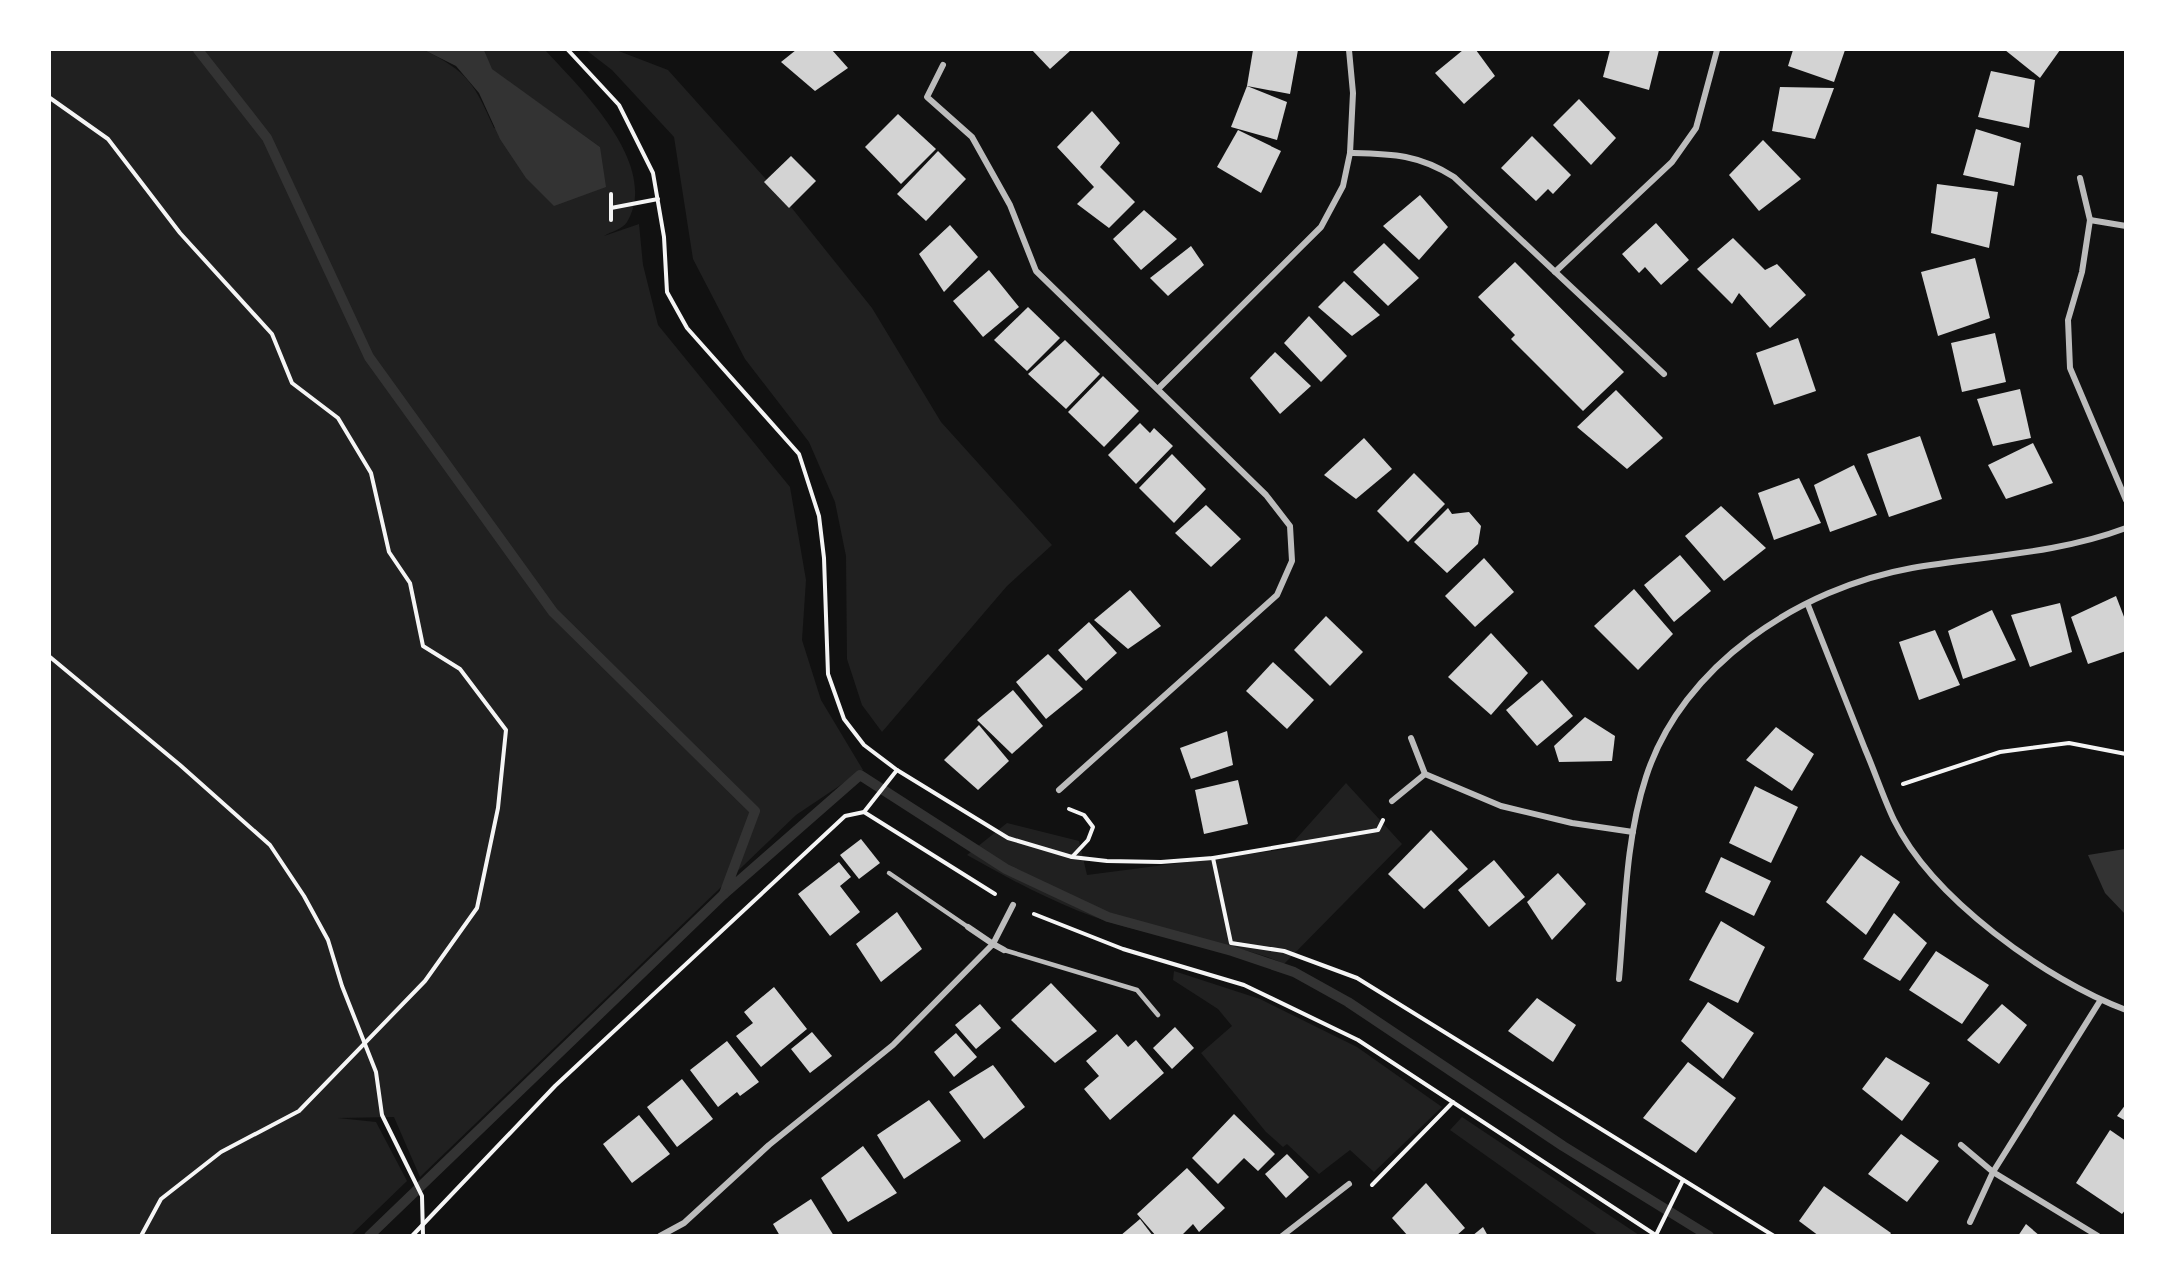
<svg xmlns="http://www.w3.org/2000/svg" width="2175" height="1285" font-family="'DM Sans',sans-serif">
<style>
.green{fill:#202020}
.water{fill:#333}
.lines{fill:none;stroke-linecap:round;stroke-linejoin:round}
.stream{stroke:#333;stroke-width:10}
.building{fill:#d3d3d3}
.path{stroke:#f5f5f5;stroke-width:4}
.service{stroke:#bcbcbc;stroke-width:4.5}
.minor{stroke:#bcbcbc;stroke-width:6}
</style>
<rect width="100%" height="100%" fill="#111"/>
<g class="green">
<path d="M50,50H424C468,72 474,83 494,128L600,147L491,69L484,50H545C580,88 661,165 627,222C623,229 610,232 604,236L639,224L643,265L658,325L790,487L806,580L802,640L821,700L863,770L796,815L420,1177L394,1117L338,1118L376,1122L407,1181L351,1235H50Z"/>
<polygon points="586,50 616,50 668,70 791,207 872,308 941,422 1052,545 1007,586 882,732 862,705 847,659 846,556 835,502 809,442 745,359 693,259 674,137 612,70"/>
<path d="M1346,783L1402,844L1284,964C1240,943 1189,942 1142,931C1079,917 1022,886 967,855L1007,823L1079,841L1087,875L1287,849Z"/>
<polygon points="1174,971 1260,999 1357,1047 1442,1107 1374,1172 1350,1150 1319,1174 1287,1144 1283,1147 1266,1132 1201,1053 1232,1026 1218,1009 1173,980"/>
<polygon points="1462,1117 1639,1235 1598,1235 1450,1130"/>
</g>
<g class="water">
<polygon points="424,50 484,50 492,69 600,147 606,187 554,206 526,178 500,139 479,93 456,66"/>
<polygon points="2125,849 2126,849 2125,914 2105,893 2088,855"/>
</g>
<g class="lines">
<g class="stream">
<polyline points="198,50 267,138 369,357 553,612 755,811 724,894 860,775 1006,869 1108,917 1232,951 1294,972 1348,1002 1563,1146 1709,1236"/>
<polyline points="369,1236 724,894"/>
</g>
</g>
<g class="building">
<polygon points="796,50 832,50 848,68 815,91 781,62"/>
<polygon points="1032,50 1071,50 1050,69"/>
<polygon points="1253,50 1298,50 1290,94 1247,86"/>
<polygon points="1463,50 1476,50 1495,76 1464,104 1435,73"/>
<polygon points="1610,50 1659,50 1649,90 1603,77"/>
<polygon points="1793,50 1845,50 1834,82 1788,66"/>
<polygon points="2005,50 2060,50 2040,78"/>
<polygon points="1991,71 2035,80 2029,128 1978,117"/>
<polygon points="1247,86 1287,102 1277,140 1231,127"/>
<polygon points="1780,87 1834,88 1815,139 1772,131"/>
<polygon points="1579,99 1616,138 1591,165 1553,125"/>
<polygon points="1092,111 1120,143 1100,167 1135,202 1109,228 1077,204 1094,187 1057,147"/>
<polygon points="898,114 936,149 901,184 865,147"/>
<polygon points="1976,129 2021,143 2014,186 1963,175"/>
<polygon points="1238,130 1281,151 1261,193 1217,167"/>
<polygon points="1532,136 1571,175 1553,194 1548,189 1536,201 1501,168"/>
<polygon points="1763,140 1801,179 1759,211 1729,175"/>
<polygon points="938,151 966,179 926,221 897,194"/>
<polygon points="791,156 816,181 789,208 764,182"/>
<polygon points="1937,184 1998,192 1989,248 1931,233"/>
<polygon points="1420,195 1448,227 1419,260 1383,226"/>
<polygon points="1144,210 1177,239 1141,270 1113,239"/>
<polygon points="1656,223 1689,260 1661,285 1645,267 1639,273 1622,254"/>
<polygon points="950,225 978,257 944,292 919,254"/>
<polygon points="1733,238 1765,270 1777,264 1806,295 1770,328 1739,293 1732,304 1697,269"/>
<polygon points="1384,243 1419,278 1388,306 1353,272"/>
<polygon points="1191,246 1204,265 1168,296 1150,278"/>
<polygon points="1975,258 1990,318 1938,336 1921,272"/>
<polygon points="1515,262 1624,372 1583,411 1511,339 1515,335 1478,297"/>
<polygon points="989,270 1019,307 983,337 953,301"/>
<polygon points="1344,281 1380,315 1352,336 1318,307"/>
<polygon points="1028,307 1060,338 1027,371 994,340"/>
<polygon points="1309,316 1347,356 1321,382 1284,343"/>
<polygon points="1995,333 2006,382 1962,392 1951,343"/>
<polygon points="1798,338 1816,391 1774,405 1756,353"/>
<polygon points="1065,340 1100,374 1066,409 1028,374"/>
<polygon points="1275,352 1311,386 1280,414 1250,378"/>
<polygon points="1103,376 1139,411 1104,447 1068,412"/>
<polygon points="2020,389 2031,438 1993,446 1977,399"/>
<polygon points="1616,390 1663,438 1627,469 1577,427"/>
<polygon points="1140,423 1150,433 1154,428 1173,446 1136,484 1108,455"/>
<polygon points="1920,436 1942,499 1889,517 1867,454"/>
<polygon points="1364,438 1392,469 1356,499 1324,475"/>
<polygon points="2033,443 2053,483 2006,499 1988,465"/>
<polygon points="1172,454 1206,489 1174,523 1139,488"/>
<polygon points="1854,465 1877,515 1830,532 1814,485"/>
<polygon points="1414,473 1445,504 1408,542 1377,511"/>
<polygon points="1799,478 1821,523 1774,540 1758,493"/>
<polygon points="1206,505 1241,539 1211,567 1175,533"/>
<polygon points="1721,506 1766,548 1724,581 1685,536"/>
<polygon points="1448,508 1452,514 1469,512 1481,526 1478,544 1447,573 1414,542"/>
<polygon points="1680,555 1711,591 1674,622 1644,585"/>
<polygon points="1484,558 1514,592 1475,627 1445,596"/>
<polygon points="1634,589 1673,634 1638,670 1594,626"/>
<polygon points="1130,590 1161,626 1128,649 1094,620"/>
<polygon points="2116,596 2126,622 2126,651 2088,664 2071,617"/>
<polygon points="2060,603 2072,652 2030,667 2011,615"/>
<polygon points="1992,610 2016,660 1963,679 1948,631"/>
<polygon points="1326,616 1363,652 1330,686 1294,650"/>
<polygon points="1089,622 1117,653 1086,681 1058,650"/>
<polygon points="1935,630 1960,685 1919,700 1899,642"/>
<polygon points="1491,633 1528,673 1491,715 1448,677"/>
<polygon points="1048,654 1083,689 1046,719 1016,682"/>
<polygon points="1273,662 1314,700 1287,729 1246,691"/>
<polygon points="1542,680 1573,716 1537,746 1506,710"/>
<polygon points="1013,690 1043,726 1012,754 977,720"/>
<polygon points="1585,717 1615,736 1612,761 1559,762 1554,746"/>
<polygon points="979,725 1009,761 978,790 944,760"/>
<polygon points="1776,727 1814,754 1792,791 1746,760"/>
<polygon points="1227,731 1233,765 1191,779 1180,748"/>
<polygon points="1238,780 1248,824 1204,834 1195,790"/>
<polygon points="1755,786 1798,807 1771,863 1729,843"/>
<polygon points="1431,830 1468,869 1424,909 1388,874"/>
<polygon points="861,839 880,863 859,879 840,855"/>
<polygon points="1861,855 1900,882 1866,935 1826,902"/>
<polygon points="1721,857 1771,881 1754,916 1705,892"/>
<polygon points="1494,860 1525,897 1489,927 1458,890"/>
<polygon points="839,862 851,877 840,886 860,912 830,936 798,894"/>
<polygon points="1558,873 1586,904 1552,940 1527,902"/>
<polygon points="897,912 922,949 881,982 856,944"/>
<polygon points="1894,913 1927,943 1900,981 1863,959"/>
<polygon points="1721,921 1765,947 1738,1003 1689,980"/>
<polygon points="1936,951 1989,985 1962,1024 1909,990"/>
<polygon points="1051,983 1097,1031 1055,1063 1011,1020"/>
<polygon points="774,987 807,1029 761,1067 736,1036 753,1023 744,1012"/>
<polygon points="1537,998 1576,1025 1553,1062 1508,1031"/>
<polygon points="1708,1002 1754,1033 1723,1079 1681,1041"/>
<polygon points="980,1004 1001,1028 976,1049 955,1025"/>
<polygon points="2002,1004 2027,1025 1999,1064 1967,1040"/>
<polygon points="1175,1027 1194,1048 1172,1069 1153,1048"/>
<polygon points="812,1032 832,1056 810,1073 791,1049"/>
<polygon points="956,1033 977,1057 954,1077 934,1052"/>
<polygon points="1117,1034 1128,1047 1136,1040 1164,1073 1110,1120 1084,1089 1099,1076 1086,1061"/>
<polygon points="727,1041 759,1082 740,1096 737,1092 718,1107 690,1070"/>
<polygon points="1886,1057 1930,1083 1902,1121 1862,1089"/>
<polygon points="1688,1062 1736,1098 1696,1153 1643,1118"/>
<polygon points="993,1065 1025,1107 984,1139 949,1092"/>
<polygon points="682,1079 713,1119 677,1147 647,1107"/>
<polygon points="929,1100 961,1141 904,1179 877,1135"/>
<polygon points="2126,1104 2126,1121 2117,1116"/>
<polygon points="1234,1114 1275,1154 1258,1171 1244,1158 1218,1184 1192,1158"/>
<polygon points="639,1115 670,1154 632,1183 603,1144"/>
<polygon points="2110,1130 2126,1141 2126,1209 2122,1214 2076,1183"/>
<polygon points="1901,1134 1939,1161 1907,1202 1868,1174"/>
<polygon points="863,1146 897,1193 848,1222 821,1178"/>
<polygon points="1287,1154 1309,1177 1286,1198 1265,1174"/>
<polygon points="1187,1168 1225,1208 1199,1232 1193,1224 1181,1236 1156,1236 1137,1214"/>
<polygon points="1426,1183 1465,1228 1456,1236 1408,1236 1392,1218"/>
<polygon points="1824,1186 1891,1233 1889,1236 1819,1236 1799,1221"/>
<polygon points="811,1199 834,1236 780,1236 773,1224"/>
<polygon points="1140,1219 1153,1236 1120,1236"/>
<polygon points="2026,1224 2040,1236 2018,1236"/>
<polygon points="1483,1227 1488,1236 1472,1236"/>
</g>
<g class="lines">
<g class="path">
<polyline points="568,50 619,105 653,173 664,237 667,292 687,328 799,454 819,516 824,558 828,674 844,719 864,745 897,770 1008,838 1072,857 1107,861 1161,862 1213,858 1378,830 1383,820"/>
<polyline points="50,98 108,139 180,233 272,334 292,383 338,418 371,473 389,552 410,583 423,646 460,669 506,730 498,808 477,908 425,981 299,1111 221,1152 161,1199 141,1236"/>
<polyline points="611,208 658,199"/>
<polyline points="611,220 611,194"/>
<polyline points="50,657 180,765 270,845 304,896 328,940 342,986 376,1072 382,1115 422,1196 423,1236"/>
<polyline points="1903,784 2000,752 2069,743 2126,754"/>
<polyline points="1069,809 1084,815 1093,827 1088,840 1072,857"/>
<polyline points="864,812 995,894"/>
<polyline points="1213,858 1231,943 1284,951 1357,978 1774,1236"/>
<polyline points="1034,914 1123,949 1244,985 1358,1040 1657,1236"/>
<polyline points="1372,1185 1453,1102"/>
<polyline points="1656,1235 1683,1180"/>
<polyline points="412,1236 555,1086 845,816 864,812 897,770"/>
</g>
<g class="service">
<polyline points="889,873 968,927"/>
<polyline points="1004,950 1137,990 1158,1015"/>
</g>
<g class="minor">
<polyline points="943,65 927,97 972,137 1010,205 1036,271 1266,495 1290,526 1292,561 1277,595 1059,790"/>
<path d="M1350,153C1392,154 1418,154 1454,177L1664,374"/>
<polyline points="2080,178 2090,220"/>
<polyline points="2126,226 2090,220 2082,272 2068,320 2070,368 2126,500"/>
<polyline points="1555,272 1672,162 1696,128 1717,50"/>
<polyline points="1158,389 1321,227 1343,186 1350,153 1353,93 1349,50"/>
<path d="M1808,605C1827,653 1846,701 1865,749C1875,772 1883,797 1894,820C1932,898 2046,980 2126,1010"/>
<polyline points="1411,738 1425,774 1501,806 1572,823 1633,832"/>
<polyline points="1392,801 1425,774"/>
<polyline points="968,927 993,944 1013,905"/>
<path d="M1619,979C1625,913 1625,841 1646,777C1682,665 1800,588 1912,568C1983,556 2057,554 2126,528"/>
<polyline points="1961,1145 1993,1172 1970,1222"/>
<polyline points="660,1236 684,1223 769,1145 893,1045 993,944 1004,950"/>
<polyline points="1282,1236 1349,1184"/>
<polyline points="2098,1236 1993,1172 2100,1001"/>
</g>
</g>
<rect width="2175" height="1285" fill="none" stroke="#ffffff" stroke-width="102"/>
</svg>
